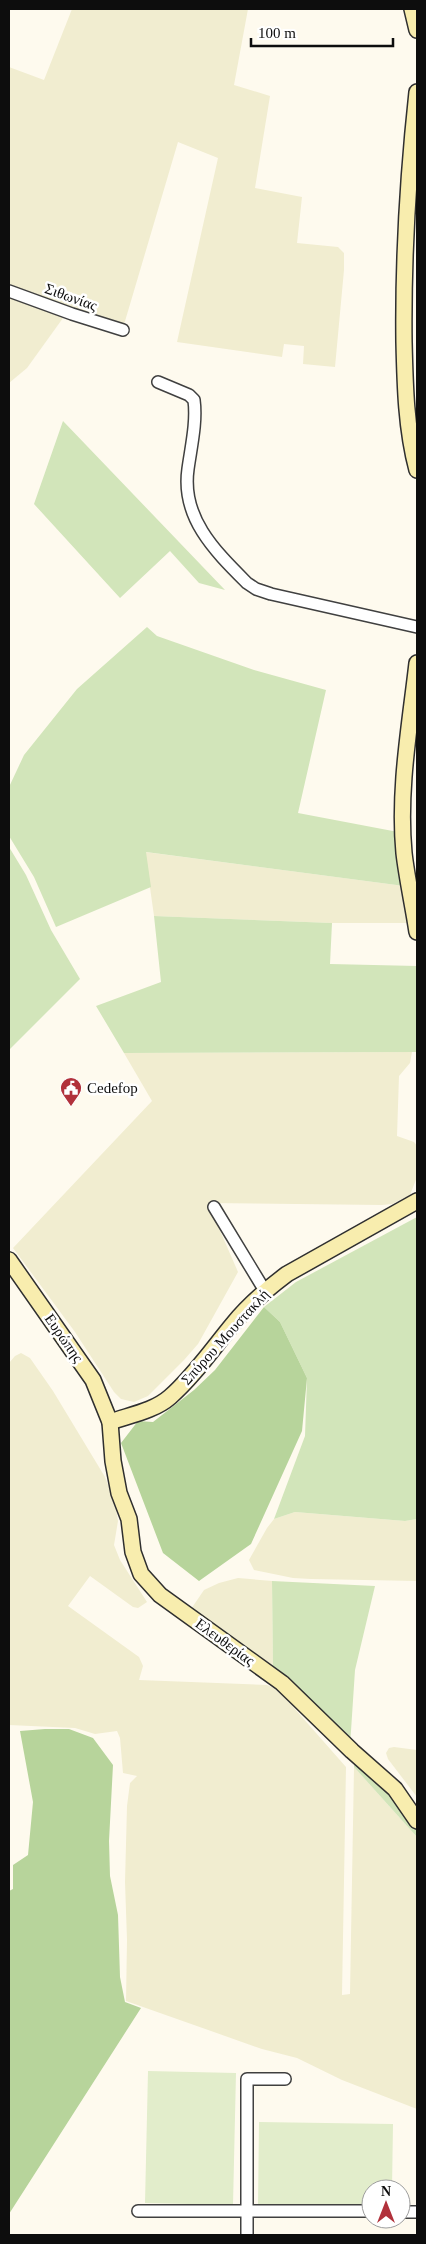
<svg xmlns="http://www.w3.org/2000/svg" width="426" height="2244" font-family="Georgia,serif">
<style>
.farmland{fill:#f1edd0}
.green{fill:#d2e5ba}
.forest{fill:#b7d49b}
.pitch{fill:#e2edcb}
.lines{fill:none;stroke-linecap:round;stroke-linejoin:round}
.street-casing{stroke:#404040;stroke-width:14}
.secondary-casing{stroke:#2f2f2f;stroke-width:18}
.street{stroke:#fff;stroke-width:11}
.secondary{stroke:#f8edae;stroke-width:15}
.labels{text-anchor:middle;stroke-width:5;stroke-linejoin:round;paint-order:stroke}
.street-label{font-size:15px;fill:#0d0d0d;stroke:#fff}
.poi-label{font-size:15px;fill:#0d0d0d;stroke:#fff;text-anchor:start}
</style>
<rect width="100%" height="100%" fill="#fefaee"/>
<g class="farmland">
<polygon points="72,9 248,9 234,85 270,96 255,188 302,197 297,243 338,247 344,253 344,270 335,367 303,364 304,346 284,344 282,357 177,342 218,158 178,142 123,328 9,288 9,67 44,80"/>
<polygon points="9,296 63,318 27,368 9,383"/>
<polygon points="145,852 404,886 412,923 332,923 154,916"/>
<polygon points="412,1052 410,1063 399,1076 397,1136 414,1142 417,1146 417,1177 410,1195 392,1204 382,1205 208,1203 238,1272 198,1344 184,1360 148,1396 134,1402 121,1399 114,1392 75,1332 13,1248 152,1101 124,1053"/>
<polygon points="21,1353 30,1358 53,1391 105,1477 115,1502 118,1521 114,1545 120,1560 147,1602 138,1608 133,1607 90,1576 68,1606 139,1657 143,1666 139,1680 267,1685 274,1688 287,1700 346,1767 342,1995 350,1994 354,1767 417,1837 417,2109 342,2080 297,2058 262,2049 126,2001 127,1940 125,1882 127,1806 130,1783 137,1776 123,1773 120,1738 117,1731 95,1734 75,1728 9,1725 9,1363 15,1356"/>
<polygon points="295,1512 405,1521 417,1519 417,1581 311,1579 293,1578 254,1570 249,1560 267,1528 274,1519"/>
<polygon points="238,1578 272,1581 273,1671 189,1612 204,1590 219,1583"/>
<polygon points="394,1747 417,1750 417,1797 388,1759 386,1753 389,1748"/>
</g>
<g class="green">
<polygon points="63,421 225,590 199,583 170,551 120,598 34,504"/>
<polygon points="147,627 157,636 254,670 326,690 298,813 398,832 404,886 146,852 151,887 56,927 34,877 9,836 9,787 24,755 77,689"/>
<polygon points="9,847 26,875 51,930 80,979 9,1050"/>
<polygon points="154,916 332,923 330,964 417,966 417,1052 124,1053 96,1006 161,982"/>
<polygon points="417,1217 417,1519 405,1521 295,1512 274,1519 305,1436 307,1378 280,1322 264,1307 296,1282"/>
<polygon points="272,1581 375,1586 355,1670 350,1746 273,1671"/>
<polygon points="354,1758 377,1777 417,1827 417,1837 354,1767"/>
</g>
<g class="forest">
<polygon points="264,1307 280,1322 307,1378 302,1431 251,1544 199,1581 163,1553 121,1443 138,1421 153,1422 194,1390 215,1370"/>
<polygon points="45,1729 69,1729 93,1738 113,1765 109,1841 110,1876 118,1915 120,1977 125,2002 141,2008 9,2214 9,1891 13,1889 13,1865 28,1855 33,1802 20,1731"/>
</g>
<g class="pitch">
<polygon points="148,2071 236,2073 233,2205 145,2203"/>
<polygon points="259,2122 393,2124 392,2189 371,2189 371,2206 258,2205"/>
</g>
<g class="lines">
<g class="street-casing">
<g id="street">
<polyline points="9,291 72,314 123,330"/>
<path d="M158,382L189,395L194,400C197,422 191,447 188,469C181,518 215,551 247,583L256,589L271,594L417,627"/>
<polyline points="214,1207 265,1291"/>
<polyline points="138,2211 371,2211"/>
<polyline points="401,2212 417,2212"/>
<polyline points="247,2235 247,2079 285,2079"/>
</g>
</g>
<g class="secondary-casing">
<g id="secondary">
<polyline points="412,9 417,30"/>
<path d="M417,92C408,175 403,258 404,342C405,385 406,429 417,470"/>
<path d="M417,663C410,725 398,790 404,853C407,879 413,905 417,932"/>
<polyline points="9,1260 93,1380 110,1422 113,1461 119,1493 129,1519 133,1552 141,1574 160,1595 282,1683 352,1751 395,1789 417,1821"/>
<path d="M110,1422C130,1415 154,1411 170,1397C194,1376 213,1348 233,1324C249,1304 267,1289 287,1274L417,1201"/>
</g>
</g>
<use href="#street" class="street"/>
<use href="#secondary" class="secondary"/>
</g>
<defs>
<g id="civic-pin" transform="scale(1.125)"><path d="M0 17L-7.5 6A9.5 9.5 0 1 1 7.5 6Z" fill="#b1313b" stroke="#fff"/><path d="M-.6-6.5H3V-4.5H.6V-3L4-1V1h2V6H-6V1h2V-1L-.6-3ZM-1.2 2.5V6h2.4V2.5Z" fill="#fff"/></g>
</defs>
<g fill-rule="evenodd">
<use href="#civic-pin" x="71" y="1088"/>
</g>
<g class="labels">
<g class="street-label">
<text transform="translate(71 297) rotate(20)" y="5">Σιθωνίας</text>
<text transform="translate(225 1337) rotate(-48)" y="5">Σπύρου Μουστακλή</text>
<text transform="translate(64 1338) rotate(55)" y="5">Ευρώπης</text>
<text transform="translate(225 1642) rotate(36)" y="5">Ελευθερίας</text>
</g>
<g class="poi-label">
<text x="87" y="1093">Cedefop</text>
</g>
</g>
<rect width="426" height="2244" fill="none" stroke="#0d0d0d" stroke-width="20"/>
<g transform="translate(386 2204)"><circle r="24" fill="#ffffff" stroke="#9e9e9e"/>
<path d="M0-4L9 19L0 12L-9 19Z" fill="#b1313b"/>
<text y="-8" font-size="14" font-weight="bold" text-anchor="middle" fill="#0d0d0d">N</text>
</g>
<path d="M251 38v8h142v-8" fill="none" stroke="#0d0d0d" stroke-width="2.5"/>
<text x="258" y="38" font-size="15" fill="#0d0d0d" stroke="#ffffff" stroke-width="4" paint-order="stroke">100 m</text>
</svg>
